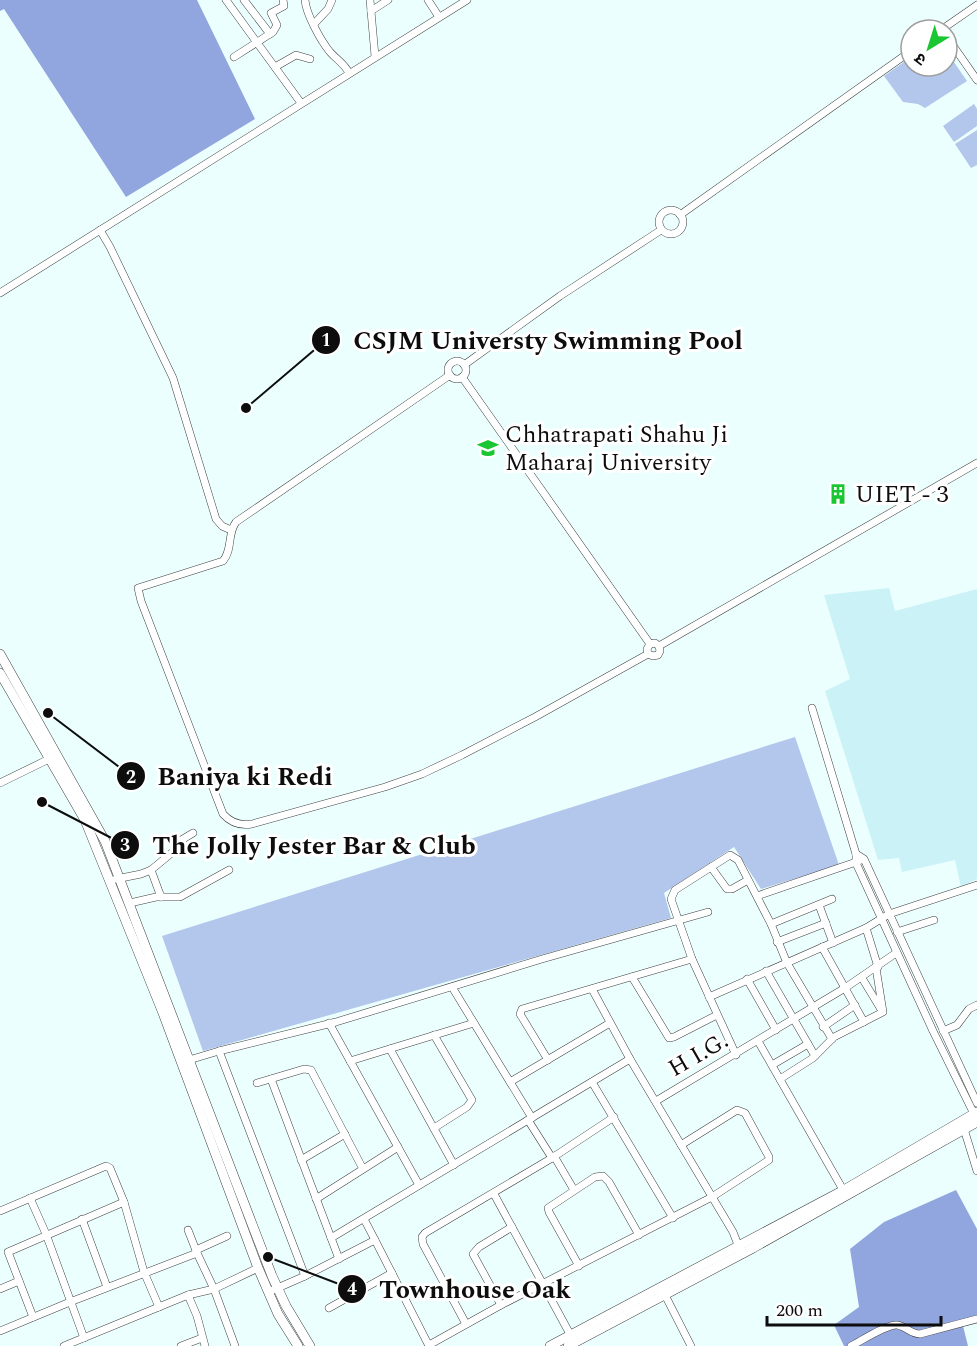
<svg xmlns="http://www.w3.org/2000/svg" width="977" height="1346" font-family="Spectral,'Noto Sans Devanagari',serif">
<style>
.farmland{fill:#caf2f7}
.green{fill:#b3c6ec}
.forest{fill:#91a5de}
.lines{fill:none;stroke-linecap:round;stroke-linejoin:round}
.minor-casing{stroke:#404040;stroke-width:8}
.tertiary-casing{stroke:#404040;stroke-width:10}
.minor{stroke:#fff;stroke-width:7}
.tertiary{stroke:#fff;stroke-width:9}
.labels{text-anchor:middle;stroke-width:6;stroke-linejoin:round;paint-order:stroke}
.poi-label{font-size:24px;fill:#0d0d0d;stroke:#fff;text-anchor:start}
.street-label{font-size:24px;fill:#0d0d0d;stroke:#fff}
.leader{fill:none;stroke:#0d0d0d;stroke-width:2}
.callout-dot{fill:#0d0d0d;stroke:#fff;stroke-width:2}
.mark-label{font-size:18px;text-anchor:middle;font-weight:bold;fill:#fff}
.callout-label{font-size:26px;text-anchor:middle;font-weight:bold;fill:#0d0d0d;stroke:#fff;stroke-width:6;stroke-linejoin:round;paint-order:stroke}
</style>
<rect width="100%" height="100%" fill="#ecffff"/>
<polygon class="farmland" points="889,588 895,611 977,589 977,879 961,887 955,860 902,872 899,858 878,860 825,691 850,679 824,595"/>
<g class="green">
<polygon points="947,52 967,81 925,108 918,104 903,102 884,76 911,57 911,66 947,66"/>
<polygon points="974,104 977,109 977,126 954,142 943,126"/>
<polygon points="977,130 977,165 971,168 955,144"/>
<polygon points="795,737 839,865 761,889 734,847 664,893 671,918 203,1051 162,936"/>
</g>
<g class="forest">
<polygon points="0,0 197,0 255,119 126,197 4,9 0,11"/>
<polygon points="956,1190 977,1229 977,1319 963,1326 968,1346 844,1346 834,1325 859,1307 850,1249 884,1222"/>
</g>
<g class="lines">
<g class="minor-casing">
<g id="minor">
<polyline points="226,0 301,103"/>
<polyline points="244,0 270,34"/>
<path d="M305,0C306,14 321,41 330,52C337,60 344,63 349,73"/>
<polyline points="370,0 375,56"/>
<polyline points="428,0 439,17"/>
<polyline points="371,11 388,0"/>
<polyline points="314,24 328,9 332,0"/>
<polyline points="941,30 977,5"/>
<polyline points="947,37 977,80"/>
<polyline points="234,57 273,32 277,25 271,13 284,6 283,0"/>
<polyline points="275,67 296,55 310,59"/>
<circle cx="671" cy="222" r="12"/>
<polyline points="680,215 911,51"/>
<polyline points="100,230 110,247 173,378 216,519 222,526 231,530"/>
<polyline points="0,293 467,0"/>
<circle cx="457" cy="370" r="9"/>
<polyline points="464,365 560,296 661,230"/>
<path d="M450,375L236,522C227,534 233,549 223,561L138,588L141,601L223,814C231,823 240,826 252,824L385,787L422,774L462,755L535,717L648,654"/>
<polyline points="462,377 650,644 647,649 648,654 653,656 658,655 660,651 659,646 655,643 650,644"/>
<polyline points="659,646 977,463"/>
<polyline points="812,708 856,854 856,863 933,1031 976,1118"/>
<polyline points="0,783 49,759"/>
<polyline points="856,854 864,859 977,1103"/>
<polyline points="711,867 727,889 732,889 748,880"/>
<polyline points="151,870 161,897"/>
<polyline points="116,879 141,874 151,870 174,851 178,842 193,833"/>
<polyline points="757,896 859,861"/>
<polyline points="130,903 156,897 180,897 229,870"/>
<polyline points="819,905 833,943"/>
<polyline points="771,924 832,899"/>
<polyline points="866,928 878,967"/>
<polyline points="897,932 934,920"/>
<polyline points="777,942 826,923"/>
<polyline points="822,947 864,1022"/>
<polyline points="766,971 815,1056"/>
<polyline points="632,977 669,1038 674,1037 717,1015"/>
<polyline points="862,978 882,1011"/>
<polyline points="747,979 776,1030"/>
<polyline points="452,987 532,1118"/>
<polyline points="592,989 630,1059 733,1232 740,1250"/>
<polyline points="709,997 866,928 889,914 977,885"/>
<polyline points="329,1023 419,1185"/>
<polyline points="823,1027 855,1005"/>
<polyline points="943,1031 957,1025 969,1009 977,1005"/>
<polyline points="434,1035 472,1100 467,1107 434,1128"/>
<polyline points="758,1041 846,1195"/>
<polyline points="390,1049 454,1165"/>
<polyline points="736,1055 692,959 671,899 675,890 730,855 738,860 771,924 787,963 832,1039"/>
<polyline points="189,1060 219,1051"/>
<polyline points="548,1060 520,1014 522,1009 692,959"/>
<polyline points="350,1061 474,1023"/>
<polyline points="772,1065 808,1044"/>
<polyline points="271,1079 339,1259"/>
<polyline points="780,1079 813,1058 834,1037 883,1012 876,968"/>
<polyline points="510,1082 610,1023"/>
<polyline points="592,1082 673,1218"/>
<polyline points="257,1083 304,1069 311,1070 363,1169"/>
<polyline points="656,1101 845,988 896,953"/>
<polyline points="528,1120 552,1158"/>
<polyline points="964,1129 977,1171"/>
<polyline points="554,1156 574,1190"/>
<polyline points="301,1160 345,1134"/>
<polyline points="494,1194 571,1336"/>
<polyline points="30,1198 46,1234 84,1338"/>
<polyline points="316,1199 398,1147"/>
<polyline points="0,1211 106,1166 110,1168 124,1202"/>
<polyline points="82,1219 107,1287"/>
<polyline points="364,1219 375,1240"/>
<polyline points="188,1230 197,1253"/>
<polyline points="331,1238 630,1059"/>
<polyline points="196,1250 227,1236"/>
<polyline points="579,1266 549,1212 548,1208 595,1177 603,1176 609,1182 639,1235"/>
<polyline points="305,1276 219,1051 336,1022 542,959 708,912"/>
<polyline points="0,1289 19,1281"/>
<polyline points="273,1290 305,1276 375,1240 429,1346"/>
<polyline points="664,1293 691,1346"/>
<polyline points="188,1295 197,1316 205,1346"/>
<polyline points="501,1305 473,1254 479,1247 512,1227"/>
<polyline points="329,1308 392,1273"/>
<polyline points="33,1317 8,1252 124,1202 144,1272 159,1307"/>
<polyline points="466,1324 423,1244 422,1237 425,1233 552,1158 614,1117"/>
<polyline points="0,1331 70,1302 197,1253 214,1289 235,1346"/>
<polyline points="429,1345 501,1305 712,1197 769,1160 769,1157 745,1113 737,1110 681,1145"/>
<polyline points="64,1346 188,1295 214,1289 258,1268"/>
<polyline points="181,1346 202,1338"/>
<path d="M851,1346C861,1341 887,1324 897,1325C906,1326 910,1334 920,1334L977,1319"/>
</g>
</g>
<g class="tertiary-casing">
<g id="tertiary">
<polyline points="0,654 105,841 272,1276 286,1306 310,1346"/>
<polyline points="0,673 85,820 163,1013 258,1268 278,1314 298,1346"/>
<polyline points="550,1346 844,1190 977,1112"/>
<polyline points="568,1346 753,1248 977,1122"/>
</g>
</g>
<use href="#minor" class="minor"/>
<use href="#tertiary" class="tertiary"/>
</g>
<defs>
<g id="university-bare" transform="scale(1.62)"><path d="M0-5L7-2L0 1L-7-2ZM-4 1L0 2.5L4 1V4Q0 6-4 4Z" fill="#1bc633" stroke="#fff" stroke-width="2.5" paint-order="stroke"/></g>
<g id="building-bare" transform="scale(1.62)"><path d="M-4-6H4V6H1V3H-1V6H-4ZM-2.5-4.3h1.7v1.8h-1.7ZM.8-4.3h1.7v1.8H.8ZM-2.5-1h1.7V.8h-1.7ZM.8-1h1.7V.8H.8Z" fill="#1bc633" stroke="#fff" stroke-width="2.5" paint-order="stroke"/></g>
</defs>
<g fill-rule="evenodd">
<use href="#university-bare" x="488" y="448"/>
<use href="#building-bare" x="838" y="494"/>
</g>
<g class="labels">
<g class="poi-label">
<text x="505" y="442">Chhatrapati Shahu Ji<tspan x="505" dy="28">Maharaj University</tspan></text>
<text x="855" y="502">UIET - 3</text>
</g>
<g class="street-label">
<text transform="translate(698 1054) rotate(-30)" y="8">H I.G.</text>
</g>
</g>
<path class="leader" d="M246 408L326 340M48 713L131 776M42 802L125 845M268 1257L352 1289"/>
<g class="callout-dot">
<circle cx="246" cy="408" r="6"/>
<circle cx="48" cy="713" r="6"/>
<circle cx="42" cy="802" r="6"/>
<circle cx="268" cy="1257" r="6"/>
<circle cx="326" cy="340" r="15"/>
<circle cx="131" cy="776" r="15"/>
<circle cx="125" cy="845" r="15"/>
<circle cx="352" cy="1289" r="15"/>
</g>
<g class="mark-label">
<text x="326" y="346">1</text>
<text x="131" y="783">2</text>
<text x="125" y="851">3</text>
<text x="352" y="1295">4</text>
</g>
<g class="callout-label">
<text x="548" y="349">CSJM Universty Swimming Pool</text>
<text x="245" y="785">Baniya ki Redi</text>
<text x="314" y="854">The Jolly Jester Bar &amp; Club</text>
<text x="475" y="1298">Townhouse Oak</text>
</g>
<g transform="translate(929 48) rotate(218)"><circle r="28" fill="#ffffff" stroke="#9e9e9e" stroke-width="1.5"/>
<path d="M0-4.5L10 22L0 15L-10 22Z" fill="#1bc633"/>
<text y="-9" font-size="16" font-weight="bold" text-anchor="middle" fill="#0d0d0d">उ</text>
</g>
<path d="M767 1316v9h174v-9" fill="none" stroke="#0d0d0d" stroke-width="3"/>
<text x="776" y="1316" font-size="18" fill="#0d0d0d" stroke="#ffffff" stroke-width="4.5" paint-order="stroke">200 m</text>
</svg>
